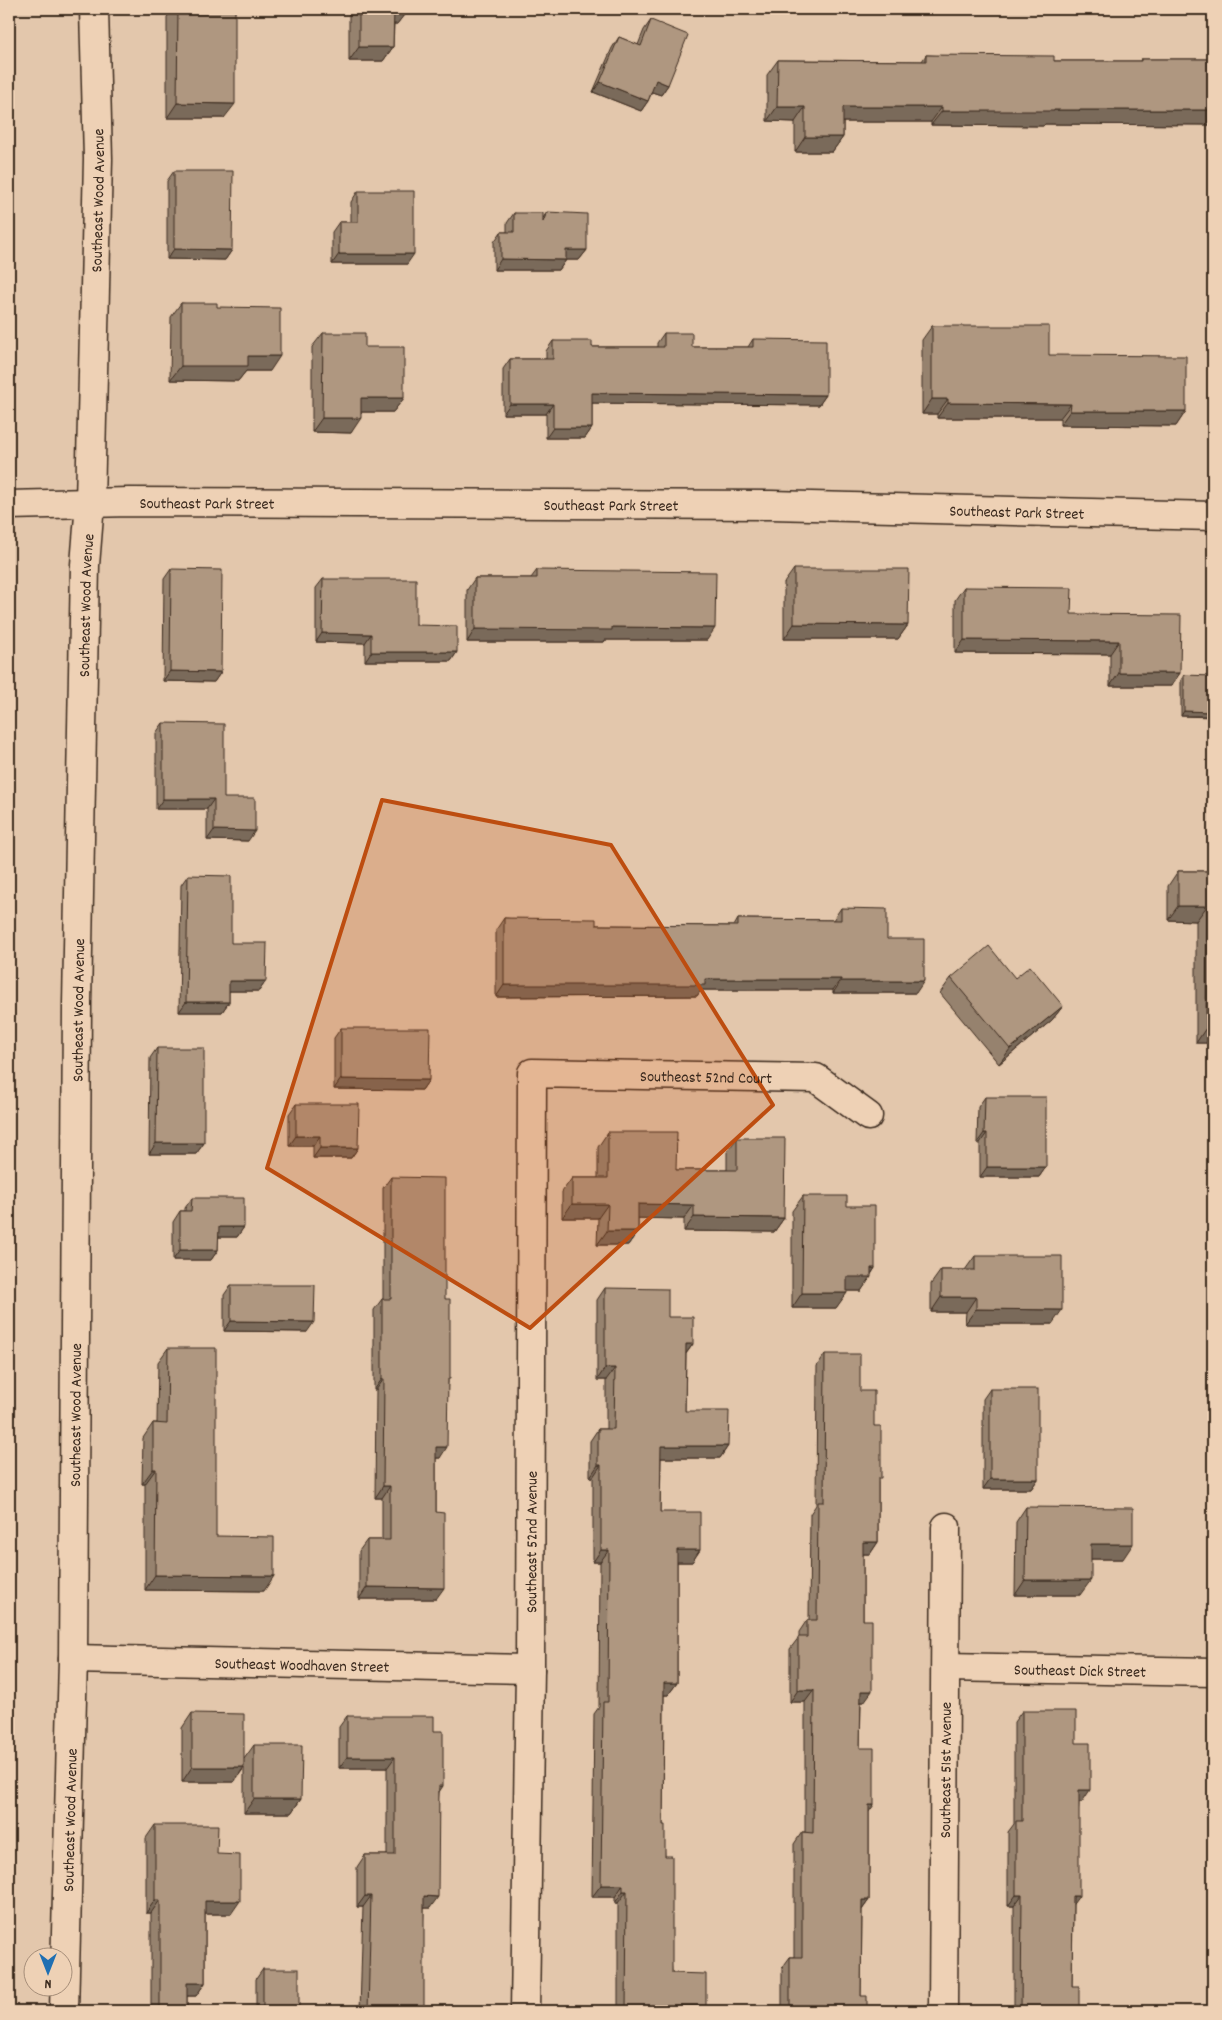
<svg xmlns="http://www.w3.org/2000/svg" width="1222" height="2020" font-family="Dekko,sans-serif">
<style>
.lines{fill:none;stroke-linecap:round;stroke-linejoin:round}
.minor-casing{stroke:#3b2a1e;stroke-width:31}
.minor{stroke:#eed1b5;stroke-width:28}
.wall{fill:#96826e;stroke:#3b2a1e}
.shaded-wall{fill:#7a6a5a;stroke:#3b2a1e}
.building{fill:#af9780;stroke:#3b2a1e}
.marked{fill:#bd4d10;fill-opacity:0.2;stroke:#bd4d10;stroke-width:4;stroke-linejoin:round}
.labels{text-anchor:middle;stroke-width:4;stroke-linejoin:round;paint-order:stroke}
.street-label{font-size:16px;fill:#3b2a1e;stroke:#eed1b5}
</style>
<rect width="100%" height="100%" fill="#e3c7ac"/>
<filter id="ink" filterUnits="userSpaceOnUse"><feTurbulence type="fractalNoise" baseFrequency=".02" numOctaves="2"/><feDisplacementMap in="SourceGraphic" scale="10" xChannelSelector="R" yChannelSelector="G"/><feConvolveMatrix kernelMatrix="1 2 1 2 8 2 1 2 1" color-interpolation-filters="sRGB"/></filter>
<g filter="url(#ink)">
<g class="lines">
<g class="minor-casing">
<g id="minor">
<path id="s1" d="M9,505L129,502L771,505L1213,516"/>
<path id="s2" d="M73,1659L530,1669"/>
<path id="s3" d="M946,1667L1213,1672"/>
<path id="s4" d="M64,2011L73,1659L77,1004L85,565L90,503L98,159L94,9"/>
<path id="s5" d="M525,2011L530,1669L532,1073L816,1078L868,1116"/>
<path id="s6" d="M943,2011L946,1527"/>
</g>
</g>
<use href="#minor" class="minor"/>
</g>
<g class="wall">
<polygon points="173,9 235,9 224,118 167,118 167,17"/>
<polygon points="349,9 408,9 397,24 394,24 393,47 383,61 349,61"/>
<polygon points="651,20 668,85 661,95 652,92 648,101 641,111 593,92 612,48 619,37 638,45 644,30"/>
<polygon points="926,55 1054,61 1140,61 1141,59 1213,59 1213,125 1045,124 1043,126 931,125 931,122 843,122 843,137 832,152 795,152 795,122 767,121 767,75 778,60 922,61"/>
<polygon points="174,171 232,250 225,260 167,259 167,181"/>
<polygon points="358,191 407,264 332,264 332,232 339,222 351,222 351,202"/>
<polygon points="547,212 587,250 579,260 566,260 559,270 494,270 494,242 501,232 507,232 507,223 514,213 543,218"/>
<polygon points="181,303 217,307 270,371 246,371 238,381 170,380 171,317"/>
<polygon points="932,326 1049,355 1186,411 1176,426 1060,425 1060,418 937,418 937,414 922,414 922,340"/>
<polygon points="323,333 365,347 404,398 393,412 361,412 351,433 312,432 312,347"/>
<polygon points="664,333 692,347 748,347 753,339 826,395 819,405 592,403 592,428 585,438 546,438 546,414 503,414 503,369 510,359 546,359 546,351 553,341 592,347 657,347 657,343"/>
<polygon points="171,569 221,672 214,682 163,681 164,579"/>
<polygon points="794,569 908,625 898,639 784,639 784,583"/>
<polygon points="537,570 707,640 605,640 604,642 467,642 467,590 475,578 531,578"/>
<polygon points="323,579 416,625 457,652 451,661 365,661 365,643 316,642 316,588"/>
<polygon points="964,587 1071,614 1180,673 1171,686 1110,686 1110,654 955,653 955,600"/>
<polygon points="1184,675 1213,717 1181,716 1181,680"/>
<polygon points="163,723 224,798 248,841 207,840 207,809 156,809 156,733"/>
<polygon points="1178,871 1213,871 1213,1043 1196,1043 1196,921 1168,920 1168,886"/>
<polygon points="188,875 231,943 266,981 259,991 229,991 229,1002 222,1012 179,1012 181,885"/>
<polygon points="841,908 887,939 916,993 833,993 833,990 701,990 697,996 496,997 496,930 504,918 596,925 734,926 738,919 833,920"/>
<polygon points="951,978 1015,978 1063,1006 1052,1020 999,1064 940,993"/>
<polygon points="341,1028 429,1080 422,1090 334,1089 334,1038"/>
<polygon points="157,1048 204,1143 196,1154 149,1154 150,1058"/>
<polygon points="985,1097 1046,1167 1039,1177 980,1177 980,1143 977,1143 978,1107"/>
<polygon points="296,1104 358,1148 351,1158 313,1158 313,1146 289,1146 289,1114"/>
<polygon points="608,1132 676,1170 727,1170 727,1152 737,1138 784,1218 774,1232 684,1231 684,1219 638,1218 638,1231 628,1245 597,1245 598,1218 562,1218 562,1192 572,1178 598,1178 598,1147"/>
<polygon points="391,1177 445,1299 448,1382 440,1458 436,1458 436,1599 359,1599 359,1551 367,1540 382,1540 382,1498 375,1498 376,1390 374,1390 374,1310 382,1299 383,1299 383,1188"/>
<polygon points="803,1196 847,1206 875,1268 861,1291 847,1291 836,1308 792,1308 792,1211"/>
<polygon points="192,1198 244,1227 237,1237 218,1237 218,1250 211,1260 173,1260 173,1222 180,1211 185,1211 185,1208"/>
<polygon points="975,1256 1052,1324 965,1324 966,1312 931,1312 931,1284 941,1270 965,1270"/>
<polygon points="231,1285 307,1332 224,1331 224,1295"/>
<polygon points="605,1288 668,1317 693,1344 686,1354 685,1411 728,1446 720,1458 661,1458 660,1512 700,1550 692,1562 677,1562 677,1683 668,1695 664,1695 663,1825 672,1973 706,2006 702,2011 618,2011 618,1903 615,1903 615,1897 592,1897 594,1714 599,1707 600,1562 593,1562 593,1477 590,1477 590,1441 598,1429 606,1429 606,1380 597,1380 597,1300"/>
<polygon points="168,1348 216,1536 264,1591 145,1590 145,1484 142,1484 143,1438 153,1423 157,1423 158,1362"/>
<polygon points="825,1354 860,1391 874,1426 878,1483 878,1542 870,1554 863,1554 863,1620 864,1702 861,1702 860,1748 869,1812 869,1900 862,1910 861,1996 867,2011 782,2011 782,1968 790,1957 794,1957 794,1844 802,1832 805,1832 805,1702 790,1702 790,1649 799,1637 799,1632 807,1620 809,1620 810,1514 816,1505 817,1366"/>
<polygon points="990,1389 1038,1479 1031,1489 983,1489 983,1399"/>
<polygon points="1026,1507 1123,1559 1091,1559 1080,1595 1015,1595 1016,1522"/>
<polygon points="1022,1711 1076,1743 1082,1802 1079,1802 1073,1904 1072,1986 1079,2011 1014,2011 1014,1906 1008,1906 1008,1832 1014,1824 1014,1722"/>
<polygon points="192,1713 244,1759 254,1745 301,1799 291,1813 244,1813 244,1768 234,1782 182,1782 182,1728"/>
<polygon points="347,1716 434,1731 439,1792 430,1908 424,1908 420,2011 360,2011 363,1907 357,1907 357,1867 365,1855 387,1855 387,1768 339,1768 339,1727"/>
<polygon points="155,1825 217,1854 231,1914 205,1914 205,1983 196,1996 187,1996 187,2011 151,2011 151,1913 146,1913 146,1838"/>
<polygon points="263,1969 299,2011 256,2011 256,1979"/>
</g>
<g class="shaded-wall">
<polygon points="394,10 408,10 397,24 383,24"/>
<polygon points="359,47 393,47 383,61 349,61"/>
<polygon points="656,80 668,85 661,95 649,91"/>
<polygon points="600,82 648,101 641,111 593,92"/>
<polygon points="177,103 235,104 224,118 167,118"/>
<polygon points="777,107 805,107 795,122 767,121"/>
<polygon points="843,107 942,107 931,122 832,122"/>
<polygon points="1054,110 1213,110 1213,125 1045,124 1043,126 931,125 942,111"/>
<polygon points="805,137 843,137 832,152 795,152"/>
<polygon points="174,249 232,250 225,260 167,259"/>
<polygon points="566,250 587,250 579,260 559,260"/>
<polygon points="339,254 414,254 407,264 332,264"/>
<polygon points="501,259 566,260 559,270 494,270"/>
<polygon points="248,356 280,356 270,371 246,371 238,381 170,380 181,366"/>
<polygon points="592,393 826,395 819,405 585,403"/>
<polygon points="361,398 404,398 393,412 351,412"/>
<polygon points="932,399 948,399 937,414 922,414"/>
<polygon points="948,403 1071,404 1060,418 937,418"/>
<polygon points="510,404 553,404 546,414 503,414"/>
<polygon points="1070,411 1186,411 1176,426 1060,425"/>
<polygon points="322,418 361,418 351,433 312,432"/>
<polygon points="553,428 592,428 585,438 546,438"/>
<polygon points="794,624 908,625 898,639 784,639"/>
<polygon points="612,627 715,628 707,640 605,640 604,642 467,642 475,629"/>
<polygon points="322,633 371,634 365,643 316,642"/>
<polygon points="964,640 1119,641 1110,654 955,653"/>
<polygon points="371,652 457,652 451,661 365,661"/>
<polygon points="170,671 221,672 214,682 163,681"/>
<polygon points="1119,673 1180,673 1171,686 1110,686"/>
<polygon points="1184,711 1213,712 1213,716 1181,716"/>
<polygon points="163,799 214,799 207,809 156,809"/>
<polygon points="214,830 255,831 248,841 207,840"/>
<polygon points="1178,906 1207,906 1196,921 1168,920"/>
<polygon points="705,979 841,979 833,990 701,990 697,996 496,997 504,985"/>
<polygon points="229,981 266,981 259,991 222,991"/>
<polygon points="841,981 924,981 916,993 833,993"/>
<polygon points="186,1002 229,1002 222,1012 179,1012"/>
<polygon points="1063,1006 1052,1020 999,1064 1010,1049"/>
<polygon points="1206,1028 1213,1028 1213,1043 1196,1043"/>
<polygon points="341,1079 429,1080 422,1090 334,1089"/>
<polygon points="984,1133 987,1133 980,1143 977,1143"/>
<polygon points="296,1136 320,1136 313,1146 289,1146"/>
<polygon points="156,1143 204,1143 196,1154 149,1154"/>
<polygon points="320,1148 358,1148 351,1158 313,1158"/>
<polygon points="987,1167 1046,1167 1039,1177 980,1177"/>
<polygon points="572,1204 608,1204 598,1218 562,1218"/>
<polygon points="638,1204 694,1205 684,1219 628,1218"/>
<polygon points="694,1217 784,1218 774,1232 684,1231"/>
<polygon points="219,1227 244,1227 237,1237 212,1237"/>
<polygon points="607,1231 638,1231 628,1245 597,1245"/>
<polygon points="180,1250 218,1250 211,1260 173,1260"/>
<polygon points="871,1268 875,1268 869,1277 871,1277 861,1291 836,1291 847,1277"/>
<polygon points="802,1293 847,1293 836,1308 792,1308"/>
<polygon points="941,1297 976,1297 966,1312 931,1312"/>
<polygon points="976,1309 1062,1310 1052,1324 965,1324"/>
<polygon points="231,1321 314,1322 307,1332 224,1331"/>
<polygon points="686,1344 693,1344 684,1356"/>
<polygon points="605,1368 615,1368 606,1380 597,1380"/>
<polygon points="382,1379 384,1379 376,1390 374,1390"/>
<polygon points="661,1446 728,1446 720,1458 653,1458"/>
<polygon points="436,1447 447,1447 440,1458 428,1458"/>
<polygon points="598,1465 601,1465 593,1477 590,1477"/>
<polygon points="153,1469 156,1469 145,1484 142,1484"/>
<polygon points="990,1479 1038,1479 1031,1489 983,1489"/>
<polygon points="383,1486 390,1486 382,1498 375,1498"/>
<polygon points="863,1542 878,1542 870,1554 855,1554"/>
<polygon points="1091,1544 1133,1544 1123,1559 1081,1559"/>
<polygon points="601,1550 609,1550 600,1562 593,1562"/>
<polygon points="677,1550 700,1550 692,1562 669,1562"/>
<polygon points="155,1575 274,1576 264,1591 145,1590"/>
<polygon points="1025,1580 1091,1580 1080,1595 1015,1595"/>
<polygon points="367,1587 444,1588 436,1599 359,1599"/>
<polygon points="664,1683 677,1683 668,1695 656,1695"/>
<polygon points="798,1690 814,1690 805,1702 790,1702"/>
<polygon points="861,1691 872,1691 864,1702 853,1702"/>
<polygon points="347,1757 395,1757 387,1768 339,1768"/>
<polygon points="192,1767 244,1767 234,1782 182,1782"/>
<polygon points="439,1786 443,1786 435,1798"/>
<polygon points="1079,1790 1090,1790 1082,1802 1071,1802"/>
<polygon points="254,1799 301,1799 291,1813 244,1813"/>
<polygon points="869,1805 874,1805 866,1816"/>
<polygon points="601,1885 623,1885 615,1897 592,1897"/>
<polygon points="623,1891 627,1891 618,1903 615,1903"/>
<polygon points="1016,1895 1022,1895 1014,1906 1008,1906"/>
<polygon points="365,1896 371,1896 363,1907 357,1907"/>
<polygon points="424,1896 438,1897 430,1908 416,1908"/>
<polygon points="1073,1896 1079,1896 1071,1907"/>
<polygon points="155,1900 160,1900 151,1913 146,1913"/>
<polygon points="862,1900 869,1900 861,1911"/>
<polygon points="205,1901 240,1901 231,1914 196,1914"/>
<polygon points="187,1983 205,1983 196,1996 178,1996"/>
<polygon points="419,2006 424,2006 420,2011 416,2011"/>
<polygon points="669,2006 706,2006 702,2011 665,2011"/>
</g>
<g class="building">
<polygon points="178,9 235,9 235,104 177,103"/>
<polygon points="359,9 408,9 408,10 394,10 393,47 359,47"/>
<polygon points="651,20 688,35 668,85 656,80 648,101 600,82 619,37 641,46"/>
<polygon points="926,55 1054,56 1054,61 1141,61 1141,59 1213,59 1213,110 1054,110 1054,111 942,111 942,107 843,107 843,137 805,137 805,107 777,107 778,60 926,61"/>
<polygon points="174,171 233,171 232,250 174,249"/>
<polygon points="358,191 414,191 414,254 339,254 339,222 358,222"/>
<polygon points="547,212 587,214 587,250 566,250 566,260 501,259 501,232 514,232 514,213 543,213 543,222"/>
<polygon points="181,303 217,303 217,307 280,308 280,356 248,356 248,366 181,366"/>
<polygon points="932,326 1049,326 1049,355 1186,356 1186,411 1070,411 1071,404 948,403 948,399 932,399"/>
<polygon points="323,333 365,333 365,347 404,347 404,398 361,398 361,418 322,418"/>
<polygon points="664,333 692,333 692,347 753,347 753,339 826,340 826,395 592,393 592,428 553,428 553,404 510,404 510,359 553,359 553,341 592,341 592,347 664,347"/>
<polygon points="171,569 222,570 221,672 170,671"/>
<polygon points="794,569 909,569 908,625 794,624"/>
<polygon points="537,570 716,572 715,628 612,627 612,630 475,629 475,578 537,578"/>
<polygon points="323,579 416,579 416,625 457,626 457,652 371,652 371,634 322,633"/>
<polygon points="964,587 1072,588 1071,614 1181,615 1180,673 1119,673 1119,641 964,640"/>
<polygon points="1184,675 1213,676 1213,712 1184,711"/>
<polygon points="163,723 224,724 224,798 255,798 255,831 214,830 214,799 163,799"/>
<polygon points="1178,871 1213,871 1213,1028 1206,1028 1207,906 1178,906"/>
<polygon points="188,875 231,876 231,943 267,943 266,981 229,981 229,1002 186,1002"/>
<polygon points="841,908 887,909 887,939 924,939 924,981 841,981 841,979 705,979 705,985 504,985 504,918 596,919 596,925 738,926 738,919 841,920"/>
<polygon points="989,946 1015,978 1030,966 1063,1006 1010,1049 951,978"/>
<polygon points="341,1028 430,1028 429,1080 341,1079"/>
<polygon points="157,1048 204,1048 204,1143 156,1143"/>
<polygon points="985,1097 1046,1097 1046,1167 987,1167 987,1133 984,1133"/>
<polygon points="296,1104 359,1104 358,1148 320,1148 320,1136 296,1136"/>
<polygon points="608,1132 677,1132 676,1170 737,1170 737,1138 785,1138 784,1218 694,1217 694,1205 638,1204 638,1231 607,1231 608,1204 572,1204 572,1178 608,1178"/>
<polygon points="391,1177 445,1178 445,1299 450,1299 450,1379 448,1379 447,1447 436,1447 436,1512 444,1513 444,1588 367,1587 367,1540 390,1540 390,1486 383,1486 384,1379 382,1379 382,1299 391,1299"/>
<polygon points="803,1196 847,1196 847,1206 875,1206 875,1268 871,1268 871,1277 847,1277 847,1293 802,1293"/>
<polygon points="192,1198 244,1198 244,1227 219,1227 218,1250 180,1250 180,1211 191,1211"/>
<polygon points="975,1256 1062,1256 1062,1310 976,1309 976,1297 941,1297 941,1270 975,1270"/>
<polygon points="231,1285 315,1285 314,1322 231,1321"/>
<polygon points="605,1288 668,1289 668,1317 693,1317 693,1344 686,1344 685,1411 729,1411 728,1446 661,1446 660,1512 700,1512 700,1550 677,1550 677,1683 664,1683 663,1825 665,1825 665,1856 672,1856 672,1973 706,1974 706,2006 669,2006 669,2011 626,2011 627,1891 623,1891 623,1885 601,1885 603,1702 608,1702 609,1550 601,1550 601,1465 598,1465 598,1429 614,1429 615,1368 605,1368"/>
<polygon points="168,1348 216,1348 216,1536 274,1537 274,1576 155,1575 156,1469 153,1469 153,1423 167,1424"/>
<polygon points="825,1354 860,1354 860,1391 874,1391 874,1426 881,1426 881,1478 878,1478 878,1542 863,1542 863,1620 872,1620 872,1691 861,1691 860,1748 874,1748 874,1805 869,1805 869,1900 862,1900 861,1996 867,1996 867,2011 790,2011 790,1957 802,1957 802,1832 813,1833 814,1690 798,1690 798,1637 807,1637 807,1620 817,1620 818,1502 824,1502"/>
<rect x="990" y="1389" width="48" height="90"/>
<polygon points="1026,1507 1133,1508 1133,1544 1091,1544 1091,1580 1025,1580"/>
<polygon points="1022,1711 1076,1711 1076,1743 1090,1743 1090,1790 1079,1790 1079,1896 1073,1896 1072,1986 1079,1986 1079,2011 1021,2011 1022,1895 1016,1895 1016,1821 1022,1821"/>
<polygon points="192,1713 244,1714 244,1767 192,1767"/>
<polygon points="347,1716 434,1716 434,1731 443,1731 443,1786 439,1786 438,1897 424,1896 424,2006 419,2006 419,2011 368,2011 371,1896 365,1896 365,1855 395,1855 395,1757 347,1757"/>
<polygon points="254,1745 302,1745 301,1799 254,1799"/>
<polygon points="155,1825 218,1825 217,1854 240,1855 240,1901 205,1901 205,1983 187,1983 187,2011 160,2011 160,1900 155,1900"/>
<rect x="263" y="1969" width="36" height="42"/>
</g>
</g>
<path class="marked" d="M382,800L611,845L773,1105L530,1328L267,1168Z"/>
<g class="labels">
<g class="street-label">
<text dy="6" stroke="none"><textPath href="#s4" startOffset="1811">Southeast Wood Avenue</textPath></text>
<text dy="6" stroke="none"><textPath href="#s1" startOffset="198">Southeast Park Street</textPath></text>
<text dy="6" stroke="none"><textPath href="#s1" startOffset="602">Southeast Park Street</textPath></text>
<text dy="6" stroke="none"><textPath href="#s1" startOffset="1008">Southeast Park Street</textPath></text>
<text dy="6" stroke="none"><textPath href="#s4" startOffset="1406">Southeast Wood Avenue</textPath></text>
<text dy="6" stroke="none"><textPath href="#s4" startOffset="1001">Southeast Wood Avenue</textPath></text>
<text dy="6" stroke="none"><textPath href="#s5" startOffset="1112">Southeast 52nd Court</textPath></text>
<text dy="6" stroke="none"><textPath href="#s4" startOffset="596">Southeast Wood Avenue</textPath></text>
<text dy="6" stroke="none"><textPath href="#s5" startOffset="469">Southeast 52nd Avenue</textPath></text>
<text dy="6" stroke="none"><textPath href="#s2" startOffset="229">Southeast Woodhaven Street</textPath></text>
<text dy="6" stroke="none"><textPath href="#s3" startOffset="134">Southeast Dick Street</textPath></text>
<text dy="6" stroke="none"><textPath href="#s6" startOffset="241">Southeast 51st Avenue</textPath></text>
<text dy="6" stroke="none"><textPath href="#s4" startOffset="191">Southeast Wood Avenue</textPath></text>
</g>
</g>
<rect width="1222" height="2020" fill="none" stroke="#eed1b5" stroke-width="30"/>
<rect x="15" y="15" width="1192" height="1990" fill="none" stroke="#3b2a1e" stroke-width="2" filter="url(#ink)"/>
<g transform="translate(48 1972) rotate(180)"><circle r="24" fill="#eed1b5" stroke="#a68e79"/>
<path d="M0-4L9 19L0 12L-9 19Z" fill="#1f6fb2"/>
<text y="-8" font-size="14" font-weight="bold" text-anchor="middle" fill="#3b2a1e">N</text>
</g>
</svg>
